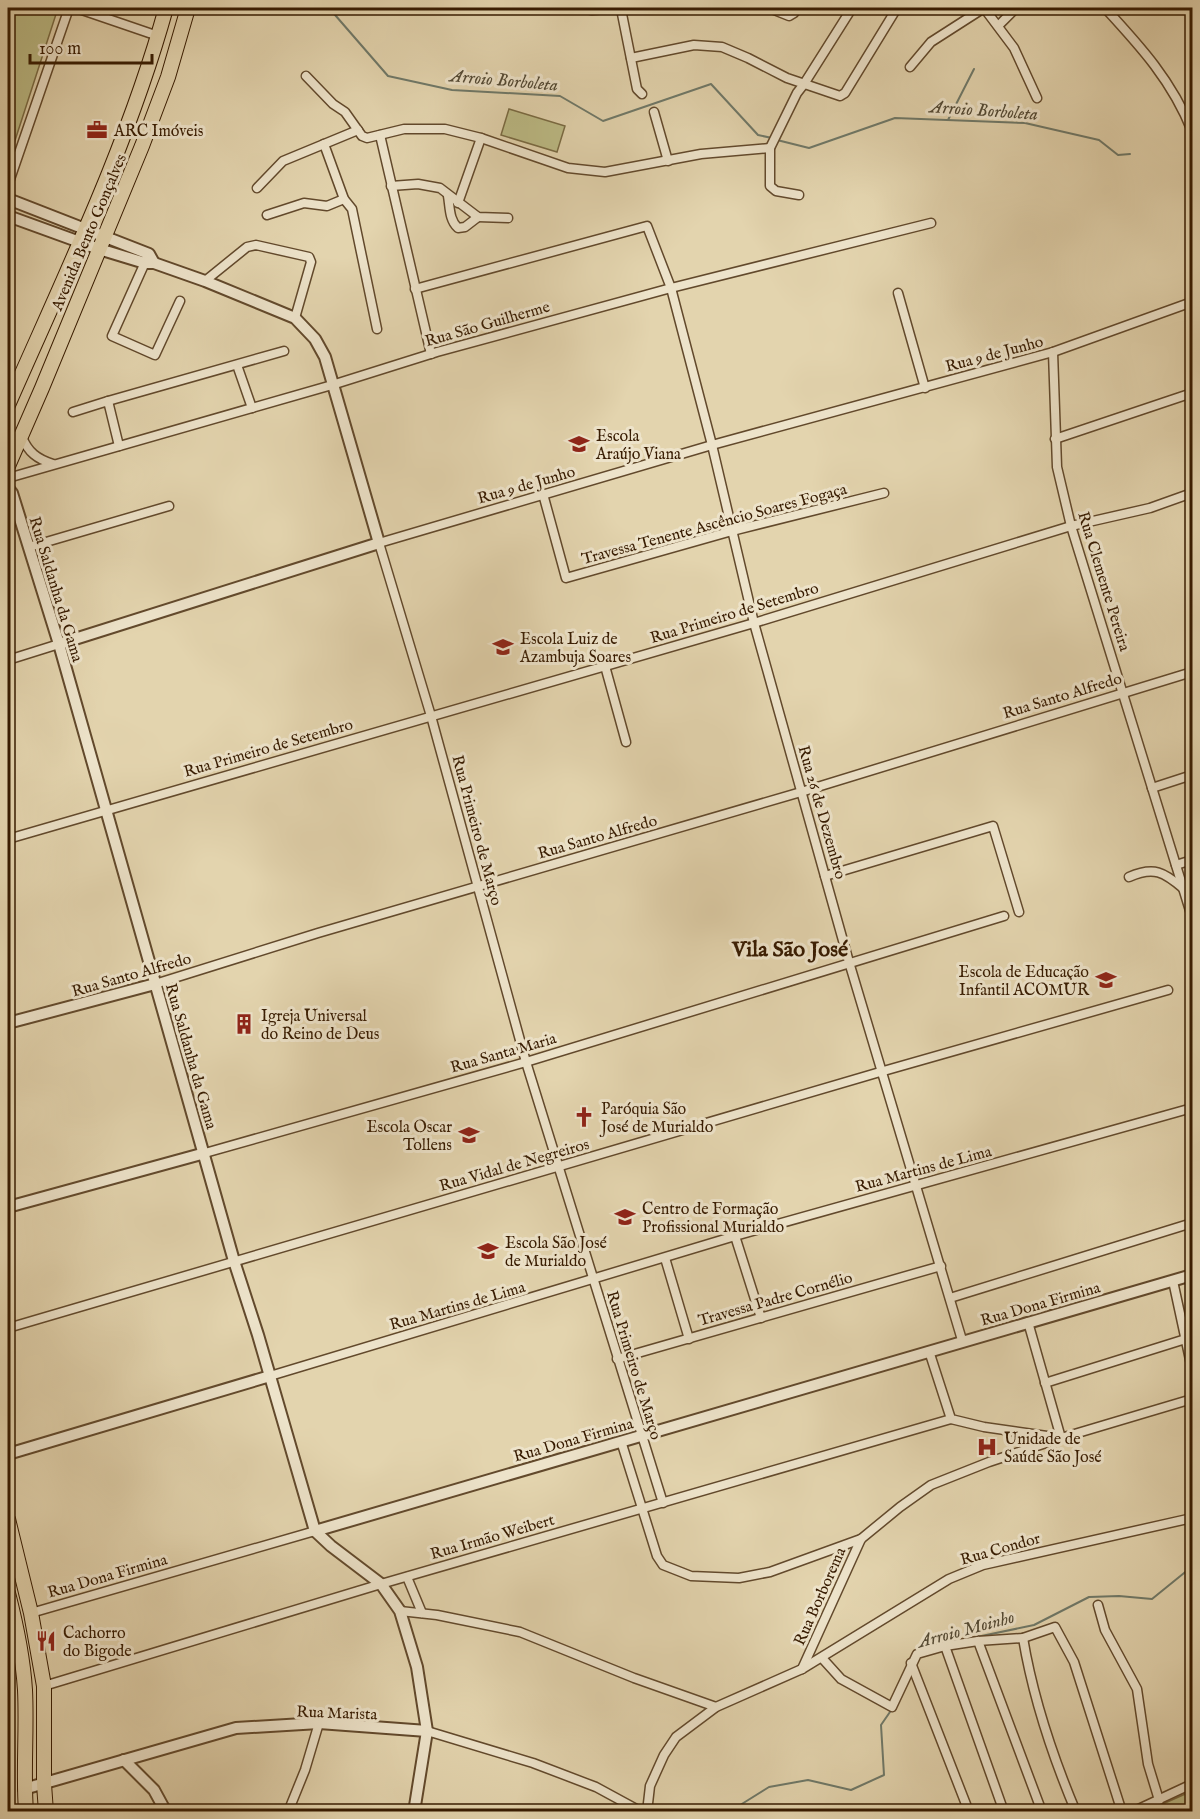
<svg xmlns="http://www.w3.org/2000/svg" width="1200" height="1819" font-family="'IM FELL English',serif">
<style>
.green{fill:#bcbb85;stroke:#7a6b43;stroke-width:1.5}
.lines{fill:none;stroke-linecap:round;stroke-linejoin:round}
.stream{stroke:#6f7969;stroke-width:2}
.minor-casing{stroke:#62492c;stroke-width:11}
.tertiary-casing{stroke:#62492c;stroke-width:14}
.primary-casing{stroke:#371b01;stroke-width:16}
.minor{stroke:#ede3ca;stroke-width:8}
.tertiary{stroke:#ede3ca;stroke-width:10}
.primary{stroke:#e3d4ae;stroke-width:14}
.labels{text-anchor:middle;stroke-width:6;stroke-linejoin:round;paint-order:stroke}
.poi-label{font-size:16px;fill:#371b01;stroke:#ede3ca;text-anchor:start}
.street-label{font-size:16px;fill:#371b01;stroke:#ede3ca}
.water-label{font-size:18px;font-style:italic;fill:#534a35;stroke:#ede3ca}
.district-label{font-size:22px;font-weight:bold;fill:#371b01;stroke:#ede3ca}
</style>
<rect width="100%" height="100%" fill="#e3d4ae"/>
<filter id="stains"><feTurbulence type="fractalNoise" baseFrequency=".00333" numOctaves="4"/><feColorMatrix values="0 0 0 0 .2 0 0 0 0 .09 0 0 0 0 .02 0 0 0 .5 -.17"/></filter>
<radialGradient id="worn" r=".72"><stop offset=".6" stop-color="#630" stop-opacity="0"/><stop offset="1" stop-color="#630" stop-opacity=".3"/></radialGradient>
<g class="green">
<polygon points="8,8 58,8 8,162"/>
<polygon points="509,109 565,126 557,152 501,135"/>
<polygon points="1192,1791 1192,1811 1147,1811"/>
</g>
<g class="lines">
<g class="stream">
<polyline points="329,8 388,76 452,90 560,96 603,121 711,84 758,135 772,138"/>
<polyline points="948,120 974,69"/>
<polyline points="777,140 809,148 895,118 1025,123 1099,140 1118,155 1130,154"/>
<polyline points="972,1638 1034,1625 1089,1597 1119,1596 1152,1599 1189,1569 1192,1569"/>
<polyline points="729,1812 769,1787 808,1780 851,1790 884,1775 881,1725 892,1709"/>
</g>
<g class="minor-casing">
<g id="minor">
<polyline points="76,8 158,36"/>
<polyline points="580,8 592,10 624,8"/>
<polyline points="769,8 789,16 794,13 798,8"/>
<path d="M1105,8C1141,47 1172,81 1192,131"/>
<polyline points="621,9 637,89 642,94"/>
<polyline points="999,25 1016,8"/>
<polyline points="631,58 694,45 722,47 748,58 787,78 840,96 845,93 897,8"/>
<polyline points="910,67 931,42 984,8 1014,48 1037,98"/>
<polyline points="306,76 333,104 345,112 362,136 367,138 404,129 445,129 481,138 568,168 605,172 701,154 770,148"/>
<polyline points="654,112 668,161"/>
<polyline points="380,135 431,354"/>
<polyline points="324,144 344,199 352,209 377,329"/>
<polyline points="8,185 69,8"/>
<polyline points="391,186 418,184 440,188 478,217 508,218"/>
<polyline points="257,188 283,161 358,130"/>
<polyline points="799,195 776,191 770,186 770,148 797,93 804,84 852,8"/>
<path d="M448,196C450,207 449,220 458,228L465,227L478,217"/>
<polyline points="458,203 481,138"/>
<polyline points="267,215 304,203 327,206 344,199"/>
<polyline points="147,258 112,336 155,355 180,301"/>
<polyline points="205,281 247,247 256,245 309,257 311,262 295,318"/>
<polyline points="415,289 647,226 671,288 712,445 754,623 849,962 962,1340"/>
<polyline points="898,293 925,388"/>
<polyline points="1053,352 1057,467 1071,526 1192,917"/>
<polyline points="237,365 252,408"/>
<polyline points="108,401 284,351"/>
<polyline points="73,412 108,401 119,446"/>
<path d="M22,437C28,452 37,459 53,464"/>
<polyline points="1055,439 1192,393"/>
<polyline points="8,478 332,385 437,352 671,288 931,223"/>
<polyline points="543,494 566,578 732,531 884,493"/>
<polyline points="29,547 169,506"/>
<polyline points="8,660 59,644"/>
<polyline points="605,666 626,742"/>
<polyline points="1152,788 1192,775"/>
<polyline points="8,839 754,623 1071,526 1150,508 1192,493"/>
<polyline points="1176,865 1192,860"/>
<polyline points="825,876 993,826 1019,912"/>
<path d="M1129,877C1154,866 1164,872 1184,889"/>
<polyline points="155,984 318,933 801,792 1192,672"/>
<polyline points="205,1153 526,1062 1004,916"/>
<polyline points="735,1236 761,1318"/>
<polyline points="665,1258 689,1339"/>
<polyline points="1173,1281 1192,1369"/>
<polyline points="950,1298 1192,1223"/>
<polyline points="1028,1322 1061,1438"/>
<polyline points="8,1328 880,1072 1168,990"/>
<polyline points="929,1351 951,1419 984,1427 1061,1438"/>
<polyline points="617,1359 941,1266"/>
<polyline points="270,1376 735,1236 1192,1108"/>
<polyline points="1045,1383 1192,1337"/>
<polyline points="621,1441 657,1556 663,1565 691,1576 739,1578 770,1572 861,1539"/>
<polyline points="663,1503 526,1062 431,716 379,543 712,445 1053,352 1192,302"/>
<polyline points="407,1577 422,1613"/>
<polyline points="1098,1605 1105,1630 1137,1689 1148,1764 1159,1800"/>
<polyline points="400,1611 437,1615 520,1632 634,1678 716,1707"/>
<polyline points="31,1613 315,1531"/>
<path d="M1023,1638C1033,1698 1052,1755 1076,1812"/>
<polyline points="978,1641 1042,1812"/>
<polyline points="945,1646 1004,1812"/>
<polyline points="822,1658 841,1679 892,1707 917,1654 945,1646 978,1641 1023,1638 1055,1627 1074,1662 1122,1812"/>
<polyline points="911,1663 969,1812"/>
<polyline points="802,1669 861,1539 900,1507 931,1485 989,1462 1061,1438 1192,1399"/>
<polyline points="44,1686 381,1584 951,1419"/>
<polyline points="427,1731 533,1763 596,1787 642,1812"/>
<polyline points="288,1812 305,1770 319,1723"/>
<polyline points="647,1812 650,1786 664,1755 676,1737 716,1707 802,1669 949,1579 983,1565 1192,1518"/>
<polyline points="1132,1812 1192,1784"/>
</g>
</g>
<g class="tertiary-casing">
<g id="tertiary">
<polyline points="8,199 149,254 154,263"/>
<polyline points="8,216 99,249 145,263 154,263 205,281 295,318 315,339 325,357 379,543 59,644"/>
<polyline points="8,488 12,493 59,644 234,1261 258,1335 315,1531 331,1546 381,1584 400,1611 417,1667 427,1731 414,1812"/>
<polyline points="8,1023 155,984"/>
<polyline points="8,1207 205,1153"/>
<polyline points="8,1454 270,1376"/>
<polyline points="315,1531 1192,1275"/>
<polyline points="124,1760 154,1790 166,1812"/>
<polyline points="24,1789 236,1728 319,1723 427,1731"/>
</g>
</g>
<g class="primary-casing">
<g id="primary">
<path d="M8,405C65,275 128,145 166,8"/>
<polyline points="8,466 42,388 142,146 168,77 188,8"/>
<polyline points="8,1519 31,1613 44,1686 44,1784 46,1812"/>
<path d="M8,1593C16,1624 23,1658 25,1690C27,1730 23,1771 26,1812"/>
</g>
</g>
<use href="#minor" class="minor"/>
<use href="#tertiary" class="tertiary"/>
<use href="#primary" class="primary"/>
</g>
<defs>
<g id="office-bare" transform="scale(1.62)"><path d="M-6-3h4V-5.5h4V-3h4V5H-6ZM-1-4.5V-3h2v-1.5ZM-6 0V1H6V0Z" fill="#8f2418" stroke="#ede3ca" stroke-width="2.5" paint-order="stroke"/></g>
<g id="school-bare" transform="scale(1.62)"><path d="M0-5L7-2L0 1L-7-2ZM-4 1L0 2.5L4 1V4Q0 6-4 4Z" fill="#8f2418" stroke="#ede3ca" stroke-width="2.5" paint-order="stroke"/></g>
<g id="building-bare" transform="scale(1.62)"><path d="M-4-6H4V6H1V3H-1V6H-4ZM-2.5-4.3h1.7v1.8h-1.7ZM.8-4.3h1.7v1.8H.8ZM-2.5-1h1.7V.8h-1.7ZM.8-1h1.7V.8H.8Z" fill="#8f2418" stroke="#ede3ca" stroke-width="2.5" paint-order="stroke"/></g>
<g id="church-bare" transform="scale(1.62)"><path d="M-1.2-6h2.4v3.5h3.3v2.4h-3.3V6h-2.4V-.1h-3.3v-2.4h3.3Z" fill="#8f2418" stroke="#ede3ca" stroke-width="2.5" paint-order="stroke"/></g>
<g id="hospital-bare" transform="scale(1.62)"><path d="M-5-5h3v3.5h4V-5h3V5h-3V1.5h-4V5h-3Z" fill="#8f2418" stroke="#ede3ca" stroke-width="2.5" paint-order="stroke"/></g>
<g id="restaurant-bare" transform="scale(1.62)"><path d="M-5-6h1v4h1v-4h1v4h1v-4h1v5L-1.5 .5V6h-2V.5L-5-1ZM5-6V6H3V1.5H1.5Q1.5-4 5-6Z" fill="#8f2418" stroke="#ede3ca" stroke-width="2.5" paint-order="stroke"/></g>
</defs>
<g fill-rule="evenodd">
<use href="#office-bare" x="97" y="130"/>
<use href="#school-bare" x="579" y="444"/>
<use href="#school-bare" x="503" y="647"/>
<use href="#school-bare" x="1106" y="980"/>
<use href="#building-bare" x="244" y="1024"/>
<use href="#church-bare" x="584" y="1117"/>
<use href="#school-bare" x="469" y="1135"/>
<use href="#school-bare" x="625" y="1217"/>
<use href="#school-bare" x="488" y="1251"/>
<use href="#hospital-bare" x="987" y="1447"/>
<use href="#restaurant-bare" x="46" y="1641"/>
</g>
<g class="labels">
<g class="poi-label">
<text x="114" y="136">ARC Imóveis</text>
<text x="596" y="441">Escola<tspan x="596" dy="18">Araújo Viana</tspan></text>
<text x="520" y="644">Escola Luiz de<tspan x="520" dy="18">Azambuja Soares</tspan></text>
<text x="1089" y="977" text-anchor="end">Escola de Educação<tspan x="1089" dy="18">Infantil ACOMUR</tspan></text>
<text x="261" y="1021">Igreja Universal<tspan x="261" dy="18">do Reino de Deus</tspan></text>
<text x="601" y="1114">Paróquia São<tspan x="601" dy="18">José de Murialdo</tspan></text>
<text x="452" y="1132" text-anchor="end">Escola Oscar<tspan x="452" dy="18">Tollens</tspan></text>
<text x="642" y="1214">Centro de Formação<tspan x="642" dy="18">Profissional Murialdo</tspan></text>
<text x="505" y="1248">Escola São José<tspan x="505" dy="18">de Murialdo</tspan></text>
<text x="1004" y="1444">Unidade de<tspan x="1004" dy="18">Saúde São José</tspan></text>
<text x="63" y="1638">Cachorro<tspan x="63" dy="18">do Bigode</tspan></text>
</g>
<g class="street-label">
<text transform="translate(88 232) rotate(-67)" y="6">Avenida Bento Gonçalves</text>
<text transform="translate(487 323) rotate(-16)" y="6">Rua São Guilherme</text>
<text transform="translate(994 353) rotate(-15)" y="6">Rua 9 de Junho</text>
<text transform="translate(526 484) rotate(-16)" y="6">Rua 9 de Junho</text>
<text transform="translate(714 523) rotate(-15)" y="6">Travessa Tenente Ascêncio Soares Fogaça</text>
<text transform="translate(1105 581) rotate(73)" y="6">Rua Clemente Pereira</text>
<text transform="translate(57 589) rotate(73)" y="6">Rua Saldanha da Gama</text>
<text transform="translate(734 612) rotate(-17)" y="6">Rua Primeiro de Setembro</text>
<text transform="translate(1062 695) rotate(-17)" y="6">Rua Santo Alfredo</text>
<text transform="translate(268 747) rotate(-16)" y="6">Rua Primeiro de Setembro</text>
<text transform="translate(823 812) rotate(74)" y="6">Rua 26 de Dezembro</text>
<text transform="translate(478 830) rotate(75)" y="6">Rua Primeiro de Março</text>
<text transform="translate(597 836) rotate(-16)" y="6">Rua Santo Alfredo</text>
<text transform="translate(131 974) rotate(-16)" y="6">Rua Santo Alfredo</text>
<text transform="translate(503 1052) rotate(-16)" y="6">Rua Santa Maria</text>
<text transform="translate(192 1056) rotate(74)" y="6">Rua Saldanha da Gama</text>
<text transform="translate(514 1164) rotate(-16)" y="6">Rua Vidal de Negreiros</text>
<text transform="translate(923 1168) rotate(-15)" y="6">Rua Martins de Lima</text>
<text transform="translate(775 1298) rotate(-16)" y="6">Travessa Padre Cornélio</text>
<text transform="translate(1040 1303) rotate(-16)" y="6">Rua Dona Firmina</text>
<text transform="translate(457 1305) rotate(-16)" y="6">Rua Martins de Lima</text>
<text transform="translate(635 1365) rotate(73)" y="6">Rua Primeiro de Março</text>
<text transform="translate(573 1439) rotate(-16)" y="6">Rua Dona Firmina</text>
<text transform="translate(492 1536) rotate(-16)" y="6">Rua Irmão Weibert</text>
<text transform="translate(1000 1548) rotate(-16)" y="6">Rua Condor</text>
<text transform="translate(107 1575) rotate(-16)" y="6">Rua Dona Firmina</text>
<text transform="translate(819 1596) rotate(-66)" y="6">Rua Borborema</text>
<text transform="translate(337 1712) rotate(2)" y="6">Rua Marista</text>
</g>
<g class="water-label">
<text transform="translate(504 80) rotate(5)" y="6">Arroio Borboleta</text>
<text transform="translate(984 110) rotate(4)" y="6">Arroio Borboleta</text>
<text transform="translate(966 1629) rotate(-15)" y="6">Arroio Moinho</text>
</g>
<g class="district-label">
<text x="790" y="956">Vila São José</text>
</g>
</g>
<rect width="1200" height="1819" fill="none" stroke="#e3d4ae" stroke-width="30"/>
<rect x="9" y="9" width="1182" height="1801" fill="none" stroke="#371b01" stroke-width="3"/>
<rect x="15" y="15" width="1170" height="1789" fill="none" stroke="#371b01" stroke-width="1.5"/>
<path d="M30 54v9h122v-9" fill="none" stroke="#371b01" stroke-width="3"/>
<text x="39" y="54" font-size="18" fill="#371b01" stroke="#ede3ca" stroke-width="4.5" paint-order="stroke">100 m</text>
<rect width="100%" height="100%" filter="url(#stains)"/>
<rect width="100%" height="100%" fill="url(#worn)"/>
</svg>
